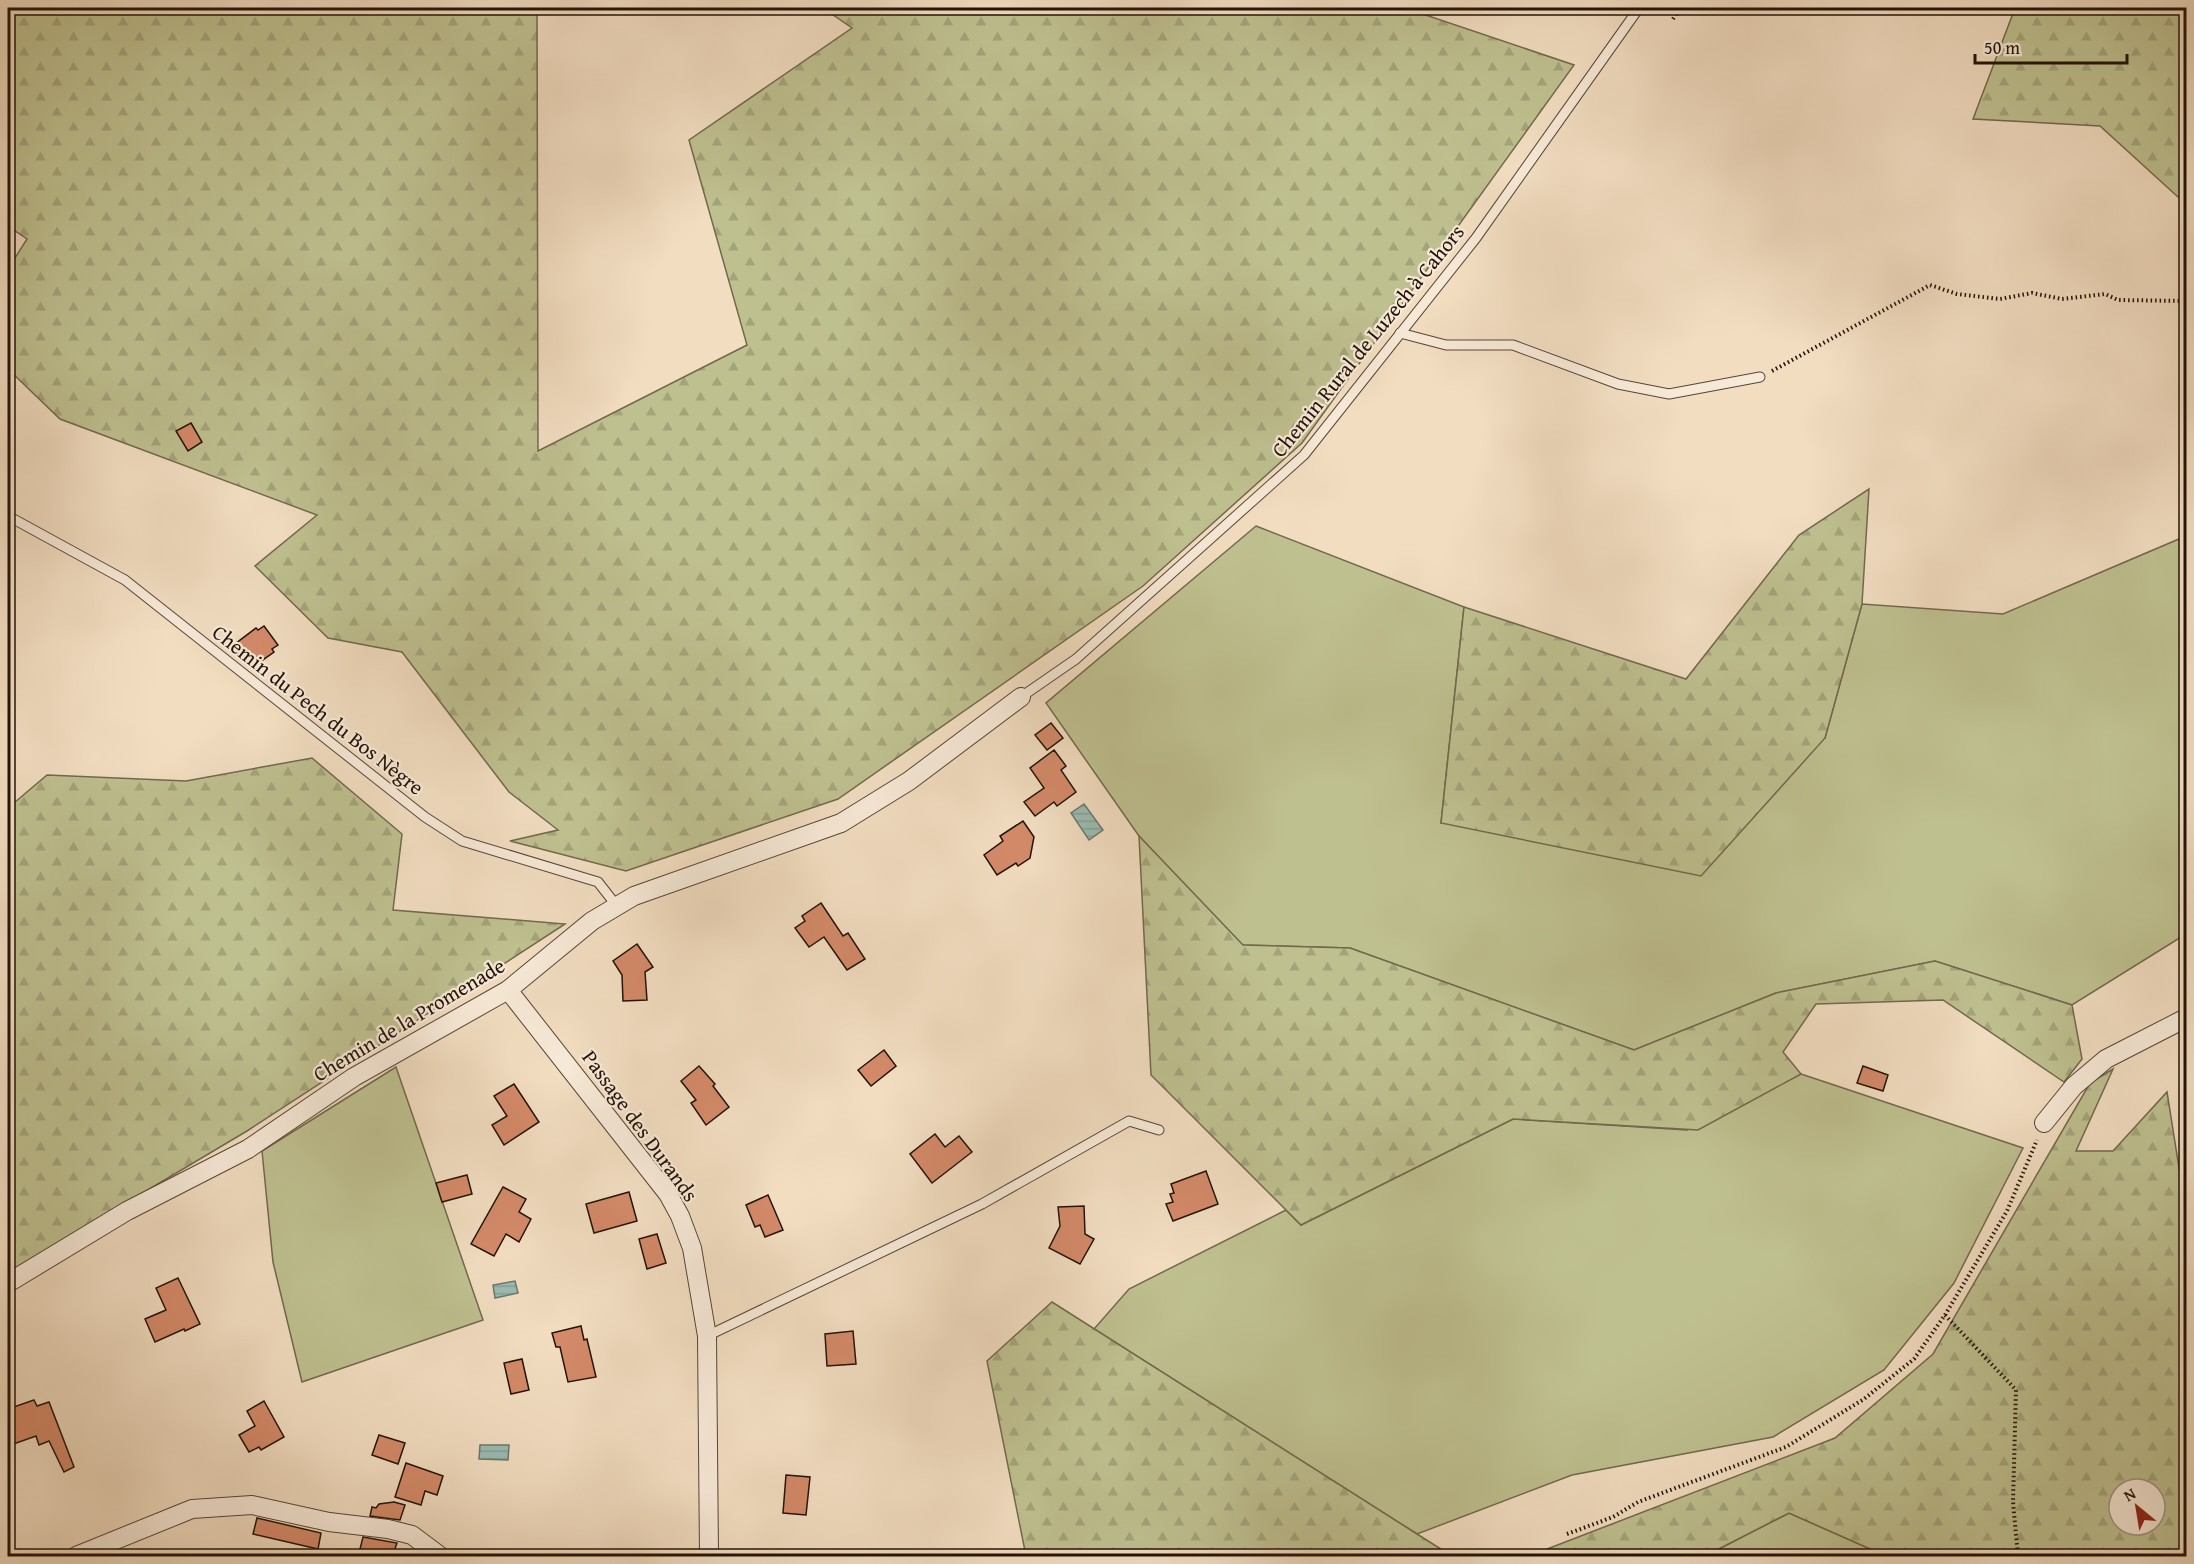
<svg xmlns="http://www.w3.org/2000/svg" width="2194" height="1564" font-family="'Gentium Book Plus',serif">
<style>
.green{fill:#bfc090;stroke:#706a4c;stroke-width:1.5}
.forest{fill:url(#forest-firs);stroke:#706a4c;stroke-width:1.5;fill-rule:evenodd}
.water{fill:url(#water-rules);stroke:#6b786e;stroke-width:1.5}
.building{fill:#d48a69;stroke:#221308;stroke-width:1.5}
.lines{fill:none;stroke-linecap:round;stroke-linejoin:round}
.lane-casing{stroke:#564636;stroke-width:11}
.street-casing{stroke:#564636;stroke-width:20}
.path{stroke:#221308;stroke-width:4;stroke-dasharray:1.5 3;stroke-linecap:butt}
.lane{stroke:#f7e9d7;stroke-width:9}
.street{stroke:#f7e9d7;stroke-width:18}
.labels{text-anchor:middle;stroke-width:4.5;stroke-linejoin:round;paint-order:stroke}
.street-label{font-size:21px;fill:#221308;stroke:#f7e9d7}
</style>
<defs>
<pattern id="forest-firs" width="22" height="20" patternUnits="userSpaceOnUse" patternTransform="scale(1.5)"><rect width="22" height="20" fill="#bfc090"/><path d="M5 1l3.5 6h-7zM16 11l3.5 6h-7z" fill="#a4a47b"/></pattern>
<pattern id="water-rules" width="6" height="5" patternUnits="userSpaceOnUse" patternTransform="scale(1.5)"><rect width="6" height="5" fill="#9bbcb2"/><path d="M0 2.5h6" fill="none" stroke="#85a198"/></pattern>
</defs>
<rect width="100%" height="100%" fill="#f2ddc1"/>
<filter id="stains"><feTurbulence type="fractalNoise" baseFrequency=".00333" numOctaves="4"/><feColorMatrix values="0 0 0 0 .2 0 0 0 0 .09 0 0 0 0 .02 0 0 0 .5 -.17"/></filter>
<radialGradient id="worn" r=".72"><stop offset=".6" stop-color="#630" stop-opacity="0"/><stop offset="1" stop-color="#630" stop-opacity=".3"/></radialGradient>
<g class="green">
<polygon points="1256,526 1464,607 1441,823 1825,738 1862,604 2003,614 2186,536 2186,934 2072,1005 1935,961 1776,993 1634,1050 1350,948 1242,945 1139,836 1046,703"/>
<polygon points="396,1067 483,1320 302,1382 273,1262 262,1151"/>
<polygon points="1801,1074 2023,1148 1954,1283 1884,1370 1773,1437 1572,1475 1417,1534 1094,1329 1129,1289 1286,1210 1301,1225 1513,1119 1687,1130"/>
<polygon points="1789,1513 1886,1556 1705,1556"/>
</g>
<g class="forest">
<polygon points="8,8 537,8 538,451 747,345 689,140 852,28 823,8 1405,8 1574,65 1302,443 1143,586 838,799 626,871 510,841 558,830 509,792 402,652 328,638 255,566 317,515 60,419 8,369 8,269 27,239 8,226"/>
<polygon points="2015,8 2186,8 2186,195 2178,197 2100,126 1973,119"/>
<polygon points="1869,489 1862,604 1825,738 1701,876 1441,823 1464,607 1686,679 1799,535"/>
<polygon points="312,758 402,834 393,910 565,924 247,1131 8,1273 8,808 47,775 186,781"/>
<polygon points="1139,836 1243,945 1350,948 1634,1050 1776,993 1935,961 2072,1005 2082,1059 2064,1082 1943,1000 1816,1004 1783,1052 1801,1074 1698,1130 1513,1119 1301,1225 1151,1075"/>
<path d="M2113,1069L2076,1151H2113L2167,1092L2183,1193L2186,1197V1556H1886L1789,1513L1705,1556H1529L1835,1438L1933,1354L2090,1083ZM2119,1489H2155V1525H2119Z"/>
<polygon points="1052,1302 1417,1534 1452,1556 1026,1556 987,1361"/>
</g>
<g class="water">
<polygon points="1084,804 1103,830 1089,840 1071,813"/>
<polygon points="515,1281 518,1293 495,1298 493,1285"/>
<polygon points="480,1445 509,1445 508,1460 479,1459"/>
</g>
<g class="building">
<polygon points="191,423 202,442 188,451 176,431"/>
<polygon points="264,626 278,645 272,649 274,652 253,667 235,644 256,628 258,630"/>
<polygon points="1051,723 1063,738 1047,750 1035,735"/>
<polygon points="1054,750 1066,766 1061,770 1076,792 1057,806 1054,802 1035,816 1024,802 1044,788 1030,768"/>
<polygon points="1023,821 1034,837 1030,858 1018,866 1016,863 997,875 984,855 1003,841 1000,836"/>
<polygon points="821,903 843,936 848,933 865,959 847,970 824,937 809,947 795,928 805,921 802,916"/>
<polygon points="637,944 653,967 645,972 647,1000 623,1001 622,975 613,961"/>
<polygon points="884,1050 896,1066 871,1086 858,1070"/>
<polygon points="699,1066 715,1084 713,1086 729,1107 706,1125 691,1103 696,1100 681,1081"/>
<polygon points="1863,1066 1888,1075 1883,1091 1857,1083"/>
<polygon points="514,1084 539,1122 504,1145 492,1125 507,1116 494,1096"/>
<polygon points="935,1134 945,1147 959,1136 972,1152 932,1183 910,1154"/>
<polygon points="1206,1171 1218,1204 1173,1221 1166,1204 1173,1202 1170,1194 1174,1193 1171,1184"/>
<polygon points="467,1175 472,1194 442,1202 436,1183"/>
<polygon points="503,1187 526,1199 519,1212 531,1219 519,1242 506,1234 494,1256 471,1244"/>
<polygon points="629,1192 637,1221 594,1233 586,1204"/>
<polygon points="768,1195 783,1230 765,1237 760,1225 755,1227 746,1205"/>
<polygon points="1084,1206 1085,1234 1094,1239 1080,1264 1049,1248 1060,1226 1058,1207"/>
<polygon points="657,1234 666,1263 647,1269 639,1239"/>
<polygon points="178,1278 200,1324 185,1331 184,1329 155,1342 145,1319 166,1310 156,1288"/>
<polygon points="581,1326 584,1340 587,1339 596,1377 568,1382 560,1347 556,1347 552,1333"/>
<polygon points="853,1331 856,1364 827,1366 825,1334"/>
<polygon points="522,1359 529,1390 511,1394 504,1363"/>
<polygon points="34,1400 37,1406 49,1402 74,1467 64,1472 49,1441 39,1445 36,1436 8,1446 8,1409"/>
<polygon points="264,1401 284,1437 261,1450 259,1447 249,1452 239,1435 255,1426 247,1411"/>
<polygon points="379,1435 405,1443 398,1464 372,1455"/>
<polygon points="406,1463 443,1476 437,1495 425,1491 421,1505 395,1497"/>
<polygon points="786,1475 810,1477 806,1515 783,1513"/>
<polygon points="394,1502 405,1505 400,1520 370,1516 372,1507 376,1508 379,1504"/>
<polygon points="257,1518 321,1533 318,1549 253,1534"/>
<polygon points="363,1537 397,1543 393,1554 384,1551 382,1557 358,1557"/>
</g>
<g class="lines">
<g class="lane-casing">
<g id="lane">
<polyline points="1400,333 1446,345 1513,345 1618,384 1669,394 1760,377"/>
<polyline points="8,516 125,580 425,817 462,841 598,882 616,905"/>
<polyline points="1021,697 1076,659 1304,455 1476,238 1639,8"/>
<polyline points="707,1336 982,1204 1129,1121 1159,1130"/>
</g>
</g>
<g class="street-casing">
<g id="street">
<polyline points="508,990 668,1194 680,1216 692,1248 707,1336 709,1556"/>
<polyline points="2044,1123 2074,1086 2106,1059 2186,1018"/>
<polyline points="8,1283 127,1211 248,1149 354,1077 508,990 592,921 634,896 841,823 909,781 1021,697"/>
<polyline points="76,1556 192,1509 252,1505 329,1522 388,1529 412,1535 440,1556"/>
</g>
</g>
<g class="path">
<polyline points="1673,19 1680,8"/>
<polyline points="1772,371 1930,285 1957,294 2000,299 2032,293 2062,299 2105,294 2118,300 2186,301"/>
<polyline points="1945,1315 2016,1390 2013,1502 2018,1556"/>
<polyline points="1567,1534 1613,1517 1638,1502 1786,1447 1864,1399 1914,1359 1945,1315 2007,1211 2037,1140"/>
</g>
<use href="#lane" class="lane"/>
<use href="#street" class="street"/>
</g>
<g class="labels">
<g class="street-label">
<text transform="translate(1368 341) rotate(-51)" y="7">Chemin Rural de Luzech à Cahors</text>
<text transform="translate(318 710) rotate(38)" y="7">Chemin du Pech du Bos Nègre</text>
<text transform="translate(409 1020) rotate(-31)" y="7">Chemin de la Promenade</text>
<text transform="translate(640 1126) rotate(54)" y="7">Passage des Durands</text>
</g>
</g>
<rect width="2194" height="1564" fill="none" stroke="#f2ddc1" stroke-width="30"/>
<rect x="9" y="9" width="2176" height="1546" fill="none" stroke="#221308" stroke-width="3"/>
<rect x="15" y="15" width="2164" height="1534" fill="none" stroke="#221308" stroke-width="1.5"/>
<g transform="translate(2137 1507) rotate(330)"><circle r="28" fill="#f7e9d7" stroke="#a29384" stroke-width="1.5"/>
<path d="M0-4.5L10 22L0 15L-10 22Z" fill="#8f2418"/>
<text y="-9" font-size="16" font-weight="bold" text-anchor="middle" fill="#221308">N</text>
</g>
<path d="M1975 54v9h152v-9" fill="none" stroke="#221308" stroke-width="3"/>
<text x="1984" y="54" font-size="18" fill="#221308" stroke="#f7e9d7" stroke-width="4.5" paint-order="stroke">50 m</text>
<rect width="100%" height="100%" filter="url(#stains)"/>
<rect width="100%" height="100%" fill="url(#worn)"/>
</svg>
